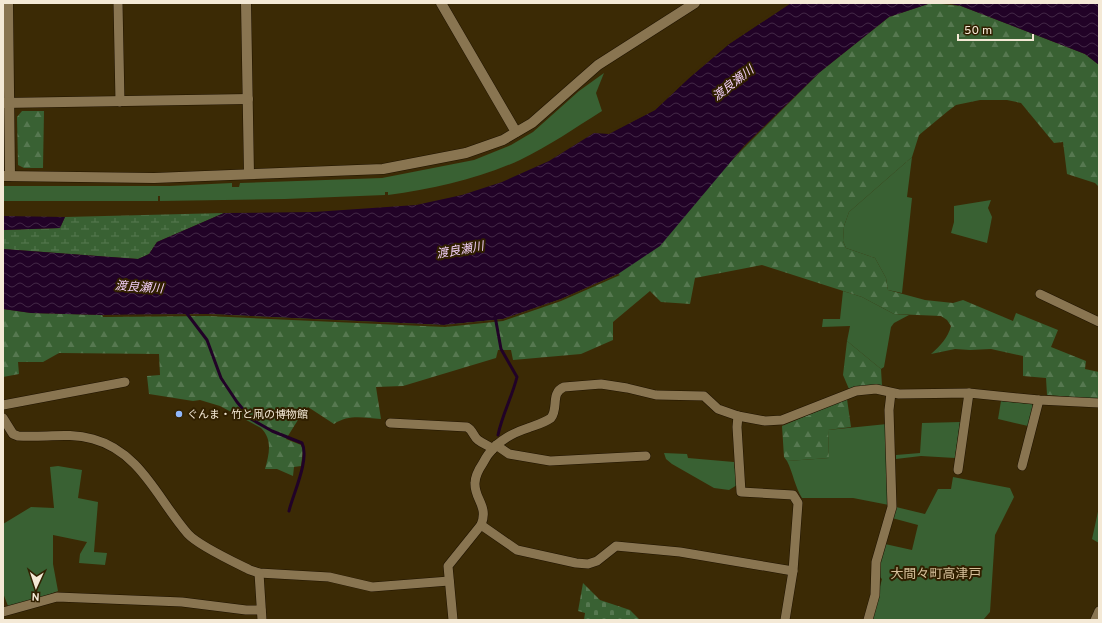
<svg xmlns="http://www.w3.org/2000/svg" width="1102" height="623" font-family="Overpass,'Noto Sans JP',sans-serif">
<style>
.green{fill:#396133}
.forest{fill:url(#forest-firs)}
.wetland{fill:url(#wetland-marsh)}
.cemetery{fill:url(#cemetery-stones)}
.water{fill:url(#water-waves)}
.pier{fill:#3b2a05}
.lines{fill:none;stroke-linecap:round;stroke-linejoin:round}
.stream{stroke:#210227;stroke-width:3}
.minor-casing{stroke:#1f1300;stroke-width:10}
.tertiary-casing{stroke:#1f1300;stroke-width:11}
.minor{stroke:#897551;stroke-width:9}
.tertiary{stroke:#897551;stroke-width:10}
.poi-dot{fill:#90b8fd;stroke:#312000;stroke-width:1.5}
.labels{text-anchor:middle;stroke-width:4;stroke-linejoin:round;paint-order:stroke}
.poi-label{font-size:11px;fill:#f4e9d6;stroke:#312000;text-anchor:start}
.water-label{font-size:12px;font-style:italic;fill:#f3d0f9;stroke:#312000}
.quarter-label{font-size:13px;fill:#d6c09a;stroke:#312000}
</style>
<defs>
<pattern id="forest-firs" width="22" height="20" patternUnits="userSpaceOnUse"><rect width="22" height="20" fill="#396133"/><path d="M5 1l3.5 6h-7zM16 11l3.5 6h-7z" fill="#567850"/></pattern>
<pattern id="wetland-marsh" width="20" height="14" patternUnits="userSpaceOnUse"><rect width="20" height="14" fill="#396133"/><path d="M1 5h8M5 5V1M11 12h8M15 12V8" fill="none" stroke="#567850"/></pattern>
<pattern id="cemetery-stones" width="16" height="16" patternUnits="userSpaceOnUse"><rect width="16" height="16" fill="#396133"/><path d="M2 7V4a2 2 0 0 1 4 0v3zM10 15v-3a2 2 0 0 1 4 0v3z" fill="#567850"/></pattern>
<pattern id="water-waves" width="16" height="10" patternUnits="userSpaceOnUse"><rect width="16" height="10" fill="#210227"/><path d="M0 5q4-4 8 0t8 0" fill="none" stroke="#422746"/></pattern>
</defs>
<rect width="100%" height="100%" fill="#3b2a05"/>
<g class="green">
<path d="M604,73L596,93L602,111C575,128 549,146 520,160C478,179 434,189 388,195V192H385V195L285,199L160,201V196H158V201H3V186H169L232,183V187H239L240,183L382,178L474,160L511,145L533,132L579,91Z"/>
<polygon points="912,157 907,197 912,198 902,293 888,290 886,278 875,258 846,248 843,241 844,226 849,212"/>
<polygon points="991,200 988,208 992,217 987,243 951,233 954,222 954,206"/>
<polygon points="843,291 862,297 894,314 909,315 894,323 891,327 884,367 881,369 847,341 850,326 822,327 823,319 840,319"/>
<polygon points="1001,401 1032,404 1034,408 1028,426 998,419"/>
<polygon points="960,422 955,458 921,456 896,459 896,455 920,453 922,423"/>
<path d="M887,424L889,505L853,498H802C795,487 793,473 787,461L829,458L828,430Z"/>
<polygon points="664,453 687,454 688,458 734,462 737,485 729,490 714,488 672,464 666,459"/>
<polygon points="58,466 82,470 78,498 98,502 94,552 107,553 105,565 79,563 80,554 87,542 53,535 53,564 58,591 34,600 8,606 3,593 3,524 31,507 54,508 50,467"/>
<polygon points="953,477 1010,488 1014,497 995,535 990,612 983,620 871,620 882,579 879,576 878,564 885,544 912,550 918,525 892,518 896,507 925,514 938,489 951,489"/>
<polygon points="1099,507 1099,543 1092,539"/>
</g>
<g class="forest">
<path d="M931,3L961,6L1085,54L1099,65V187L1095,183L1067,174L1063,142L1054,143L1021,103L1007,100H980L956,105L948,111L919,135L912,157L849,212L844,226L843,241L846,248L875,258L886,278L888,290L925,300L953,303L963,300L1013,321L1016,313L1058,330L1051,347L1086,361L1085,369L1099,372V399L1047,395L1046,378L1023,376V356L991,349L970,350L955,349L931,354C940,346 948,338 951,326L947,320L941,316L894,314L862,297L762,265L695,278L690,304L661,302L650,291L613,322V340L581,354L513,360L511,350H498L496,358L403,386L376,387L381,419C364,418 349,414 334,424L308,407L303,412L286,439L301,445L303,450L301,466L294,467L293,476L277,469H265C269,454 273,440 261,428L220,406L200,400L193,401L149,394L147,376L160,375L159,354L59,353L43,362H18L19,374L3,377V309L31,313L102,315L208,314L503,319L561,299L618,274L820,72L889,17Z"/>
<polygon points="22,111 44,111 43,168 24,168 18,165 17,117"/>
<polygon points="847,341 881,369 882,386 856,386 849,389 843,375"/>
<polygon points="847,399 851,427 828,430 829,458 787,461 784,457 782,426"/>
</g>
<polygon class="wetland" points="224,213 157,242 149,254 138,259 3,249 3,230 60,228 65,217"/>
<polygon class="cemetery" points="583,583 600,600 630,610 640,620 584,620 585,613 578,611"/>
<g class="water">
<polygon points="791,3 931,3 889,17 820,72 744,146 660,246 618,274 561,299 503,319 444,325 208,314 102,315 31,313 3,309 3,249 138,259 149,254 157,242 224,213 314,212 416,205 462,195 502,182 549,161 594,133 609,133 655,110 689,78 729,44"/>
<polygon points="946,3 1099,3 1099,65 1085,54 961,6"/>
<polygon points="3,216 65,217 60,228 3,230"/>
</g>
<g class="pier">
<polygon points="787,3 791,3 729,44 689,78 655,110 609,134 594,133 596,131 609,131 654,109 688,76 728,42"/>
<polygon points="618,274 620,275 561,301 503,321 445,327 208,316 103,317 102,315 208,314 444,325 503,319 561,299"/>
</g>
<g class="lines">
<g class="stream">
<path d="M185,311L207,340L221,378L237,402L251,419L272,431L302,443C310,459 293,494 289,511"/>
<path d="M495,316L501,349L517,377C512,397 502,415 498,435"/>
</g>
<g class="minor-casing">
<g id="minor">
<polyline points="118,3 120,102"/>
<polyline points="1040,294 1099,322"/>
<polyline points="3,405 125,382"/>
<polyline points="738,416 737,427 741,492 793,495 798,503 793,571 785,620"/>
<path d="M3,418L13,434L18,436C44,438 68,432 93,439C141,452 158,500 188,534C199,546 234,562 250,570L259,573L329,577L372,587L449,581"/>
<path d="M390,423L467,427C473,430 473,436 478,440C483,444 488,445 493,449"/>
<polyline points="496,445 509,454 550,461 646,456"/>
<polyline points="1022,466 1039,400"/>
<polyline points="958,470 969,393"/>
<polyline points="481,525 517,550 576,563 588,564 597,561 616,546 680,552 793,571"/>
<polyline points="259,573 262,620"/>
<polyline points="3,612 57,597 182,602 246,610 261,610"/>
<path d="M453,620L448,566L481,525C489,506 474,499 475,483C475,476 479,469 483,463C492,445 509,434 528,428C536,425 544,423 551,418C559,408 550,393 564,387L601,384L627,388L656,395L704,396L718,409L738,416L765,421L782,420L856,391L876,389L899,394L969,393L1039,400L1099,403"/>
<polyline points="868,620 875,595 876,562 892,507 889,410 891,393"/>
<polyline points="1095,620 1099,611"/>
</g>
</g>
<g class="tertiary-casing">
<g id="tertiary">
<polyline points="8,3 10,176"/>
<polyline points="246,3 249,174"/>
<polyline points="441,3 516,132"/>
<polyline points="3,103 248,99"/>
<polyline points="3,176 154,178 383,169 466,153 503,140 532,123 598,65 695,3"/>
</g>
</g>
<use href="#minor" class="minor"/>
<use href="#tertiary" class="tertiary"/>
</g>
<circle class="poi-dot" cx="179" cy="414" r="4"/>
<g class="labels">
<g class="poi-label">
<text x="187" y="418">ぐんま・竹と凧の博物館</text>
</g>
<g class="water-label">
<text transform="translate(733 83) rotate(-38)" y="4">渡良瀬川</text>
<text transform="translate(460 250) rotate(-10)" y="4">渡良瀬川</text>
<text transform="translate(139 287) rotate(4)" y="4">渡良瀬川</text>
</g>
<g class="quarter-label">
<text x="936" y="578">大間々町高津戸</text>
</g>
</g>
<rect width="1102" height="623" fill="none" stroke="#f4e9d6" stroke-width="8"/>
<g transform="translate(36 587) rotate(183)" stroke="#312000" stroke-width="3" paint-order="stroke">
<path d="M0-3L7 15L0 10L-7 15Z" fill="#f4e9d6"/>
<text y="-6" font-size="11" font-weight="bold" text-anchor="middle" fill="#f4e9d6">N</text>
</g>
<path d="M958 34v6h75v-6" fill="none" stroke="#f4e9d6" stroke-width="2"/>
<text x="964" y="34" font-size="12" fill="#f4e9d6" stroke="#312000" stroke-width="3" paint-order="stroke">50 m</text>
</svg>
